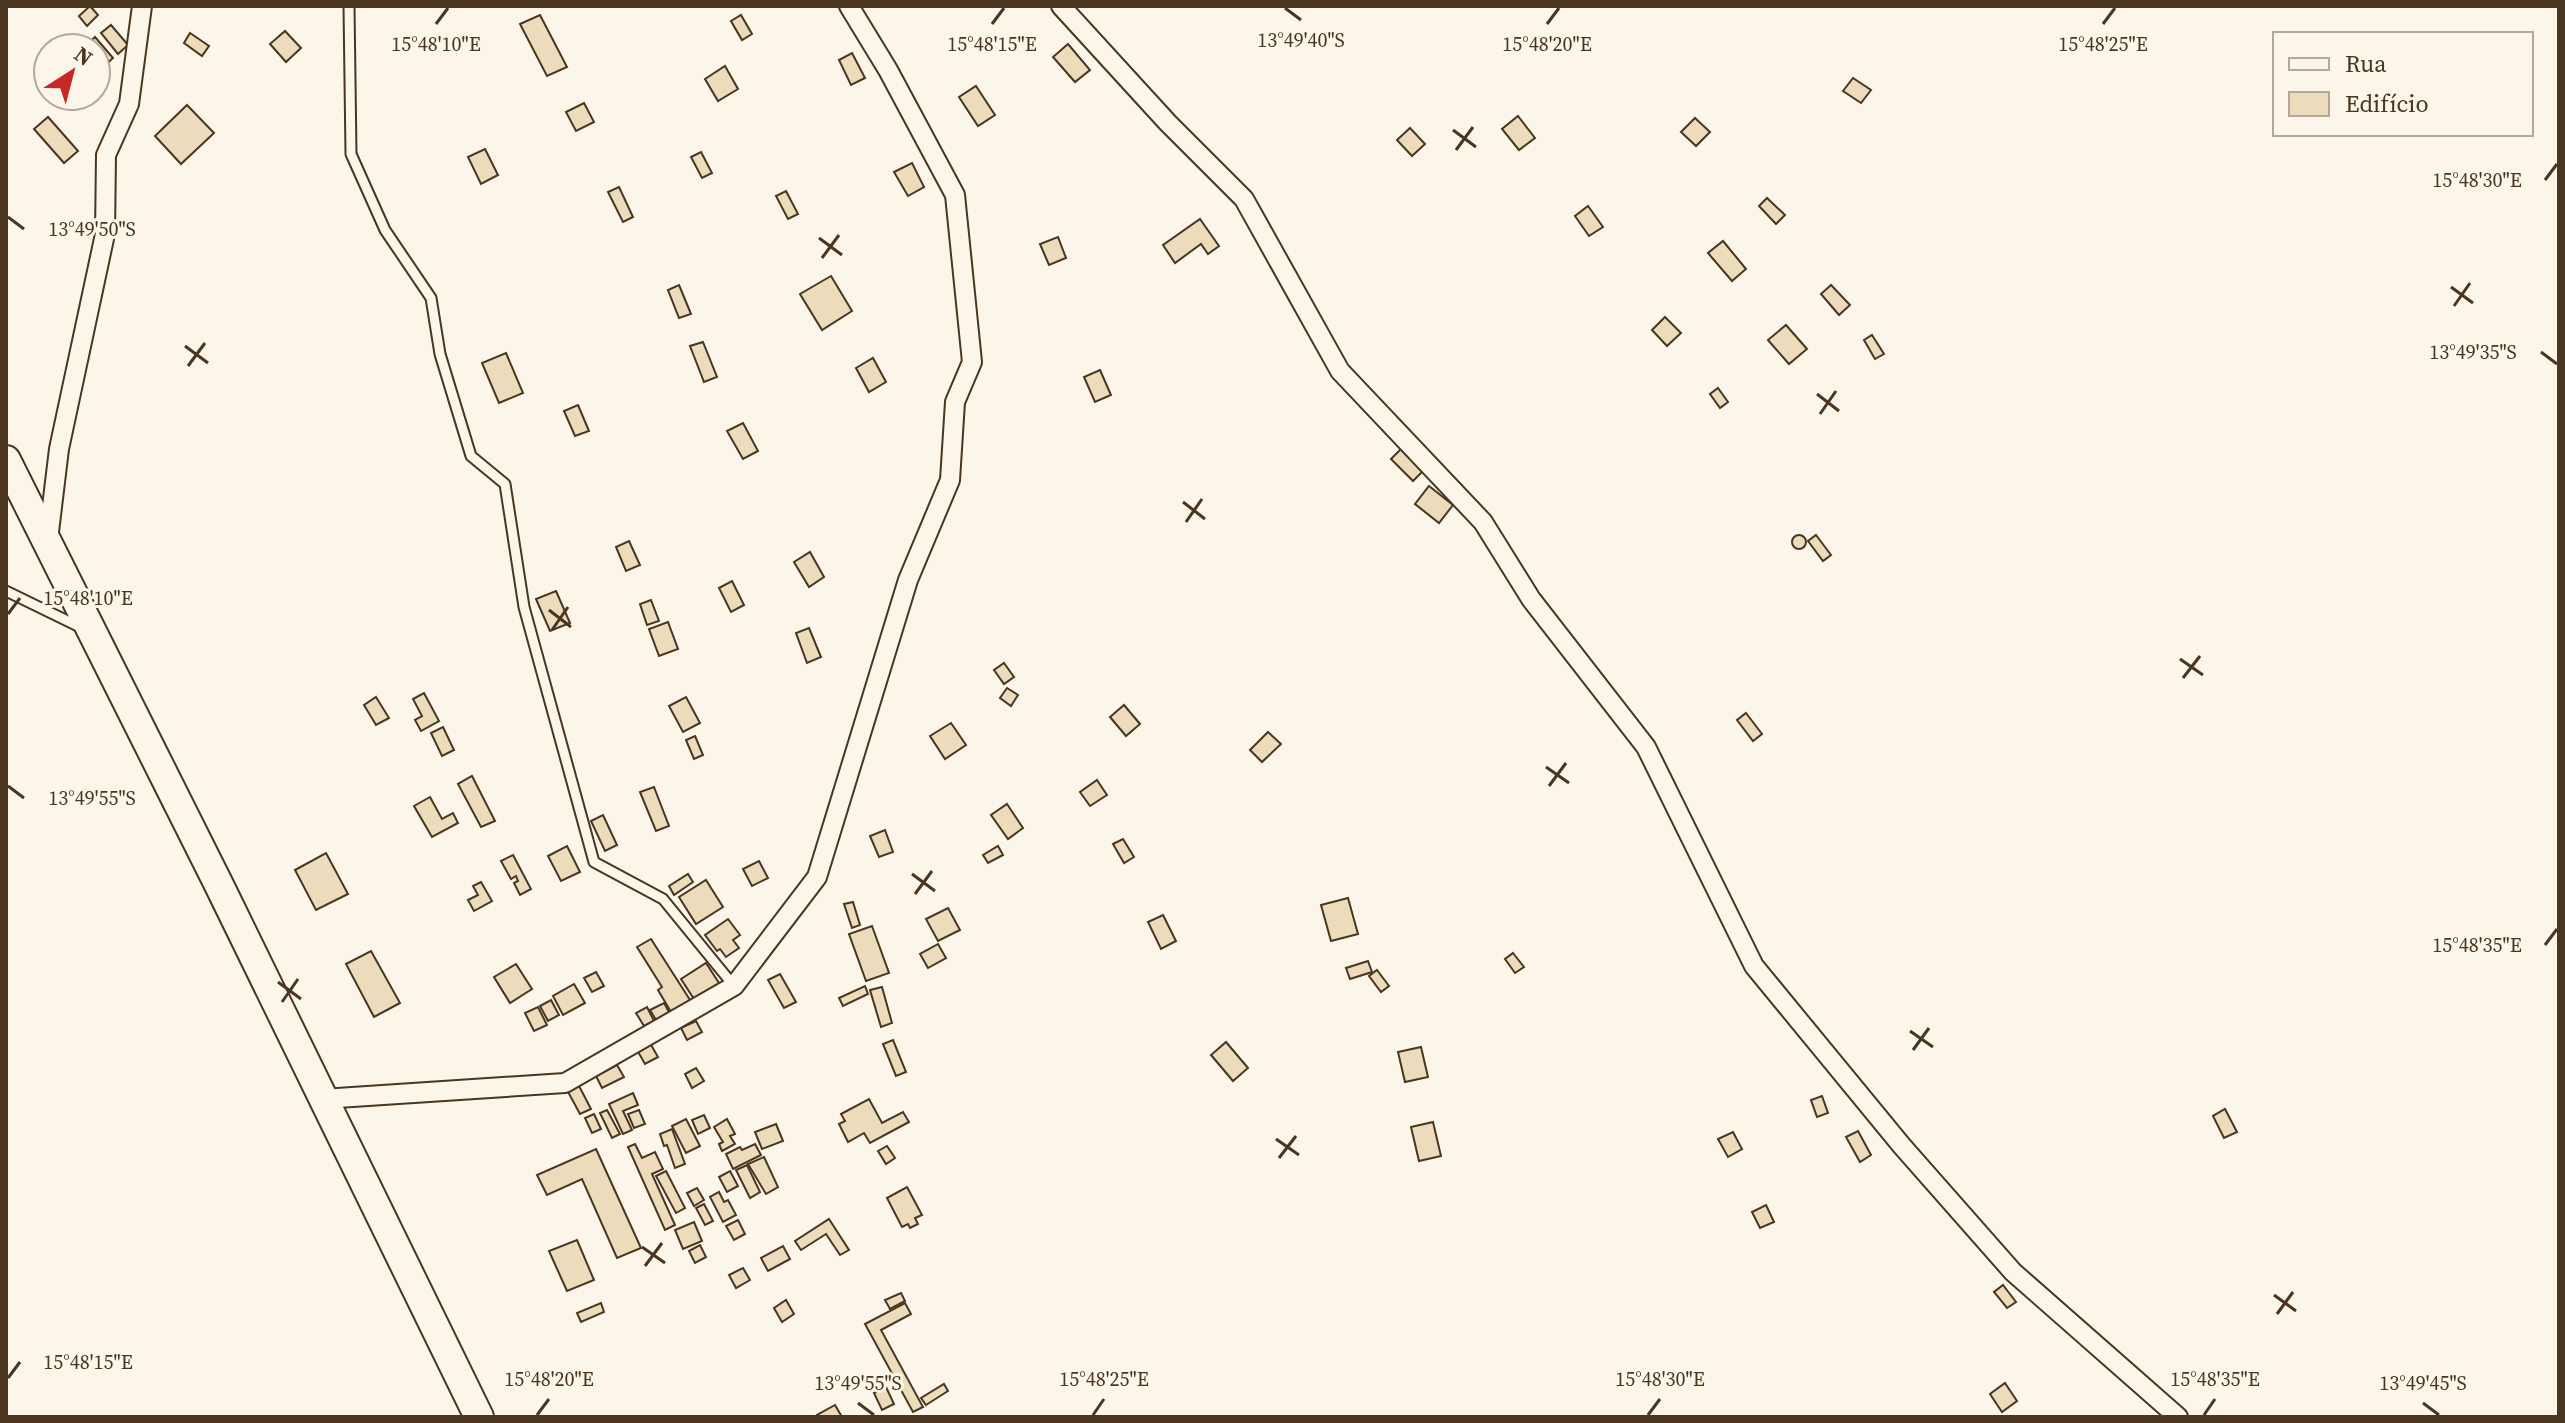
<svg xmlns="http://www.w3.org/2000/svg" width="2565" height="1423" font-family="'Source Serif 4',serif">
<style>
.building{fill:#ecdcbc;stroke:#4a3520;stroke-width:2}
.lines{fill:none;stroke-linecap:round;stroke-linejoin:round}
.service-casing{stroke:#4a3520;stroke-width:13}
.minor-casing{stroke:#4a3520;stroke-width:22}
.primary-casing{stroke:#4a3520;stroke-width:32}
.service{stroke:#fbf6e9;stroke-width:9}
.minor{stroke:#fbf6e9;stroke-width:18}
.primary{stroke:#fbf6e9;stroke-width:28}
.ticks{fill:none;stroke:#4a3520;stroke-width:3}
.ticks-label{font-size:20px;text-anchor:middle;fill:#4a3520;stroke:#fbf6e9;stroke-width:6;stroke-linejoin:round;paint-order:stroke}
</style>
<rect width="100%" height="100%" fill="#fbf6e9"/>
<g class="building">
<polygon points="90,6 98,15 87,26 79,16"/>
<polygon points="540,15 567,67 547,76 520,24"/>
<polygon points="741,15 752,34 742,40 731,21"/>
<polygon points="111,25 128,45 118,54 101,33"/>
<polygon points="285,31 301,48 286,62 270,44"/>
<polygon points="190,33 209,46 202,56 184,43"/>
<polygon points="95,37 113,58 98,72 96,69 96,48 83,48"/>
<polygon points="1068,44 1090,70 1075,82 1053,57"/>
<polygon points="852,53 865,78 851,85 839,60"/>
<polygon points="725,66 738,89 718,101 705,79"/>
<polygon points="1853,78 1871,90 1861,103 1843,91"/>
<polygon points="976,86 995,115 978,126 959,97"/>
<polygon points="584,103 594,122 576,131 566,112"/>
<polygon points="187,105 214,133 181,164 155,136"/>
<polygon points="1518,116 1535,138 1519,150 1502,129"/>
<polygon points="48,117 78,151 64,163 34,129"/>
<polygon points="1695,118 1710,132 1696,146 1681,132"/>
<polygon points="1410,128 1425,144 1412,156 1397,140"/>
<polygon points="485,149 498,175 481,184 468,157"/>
<polygon points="701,152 712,173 702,178 691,157"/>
<polygon points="912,163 924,187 908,196 894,172"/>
<polygon points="619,187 633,217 623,222 608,192"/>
<polygon points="786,191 798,214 788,219 776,196"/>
<polygon points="1767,198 1785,215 1776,224 1759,206"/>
<polygon points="1588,206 1603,227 1589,236 1575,216"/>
<polygon points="1200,219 1219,246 1208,254 1201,244 1175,263 1163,245"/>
<polygon points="1058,237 1066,258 1049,265 1040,244"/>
<polygon points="1723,241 1746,269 1732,281 1708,253"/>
<polygon points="831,276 852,311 822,330 800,294"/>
<polygon points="679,285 691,314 679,318 668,290"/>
<polygon points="1831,285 1850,305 1839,315 1821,294"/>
<polygon points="1665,317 1681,333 1667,346 1652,330"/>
<polygon points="1786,325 1807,349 1789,364 1768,340"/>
<polygon points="1872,335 1884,354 1875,359 1864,340"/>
<polygon points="703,342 717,377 704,382 690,346"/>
<polygon points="506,353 523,393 499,403 482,363"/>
<polygon points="873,358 886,382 869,392 856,368"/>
<polygon points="1100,370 1111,395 1095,402 1084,377"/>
<polygon points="1718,388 1728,402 1720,408 1710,394"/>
<polygon points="578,405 589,431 575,436 564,411"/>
<polygon points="743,423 758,451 743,459 727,431"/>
<polygon points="1401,449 1423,471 1413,481 1391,459"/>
<polygon points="1429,486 1453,505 1439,523 1415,504"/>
<circle cx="1799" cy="542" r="7"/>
<polygon points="1816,535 1831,555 1823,561 1808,541"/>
<polygon points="629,541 640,565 626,571 616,547"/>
<polygon points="810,552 824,577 809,587 794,562"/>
<polygon points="732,581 744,605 731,612 719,588"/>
<polygon points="556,591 570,623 550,631 536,599"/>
<polygon points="651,600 659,621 647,625 640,604"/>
<polygon points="668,622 678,649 659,656 649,629"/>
<polygon points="809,628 821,657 807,663 796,633"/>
<polygon points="1004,663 1014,677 1004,684 994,670"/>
<polygon points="1007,688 1018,695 1011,706 1000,698"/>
<polygon points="424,693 439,721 421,731 415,720 422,716 413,699"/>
<polygon points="376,697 389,718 376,725 364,705"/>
<polygon points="686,697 700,723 683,732 669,706"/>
<polygon points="1124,705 1140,724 1126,736 1110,717"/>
<polygon points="1746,713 1762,734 1753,741 1737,720"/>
<polygon points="951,723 966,745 945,759 930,736"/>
<polygon points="443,727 454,750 442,756 431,733"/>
<polygon points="1268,732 1281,744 1262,762 1250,750"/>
<polygon points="695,736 703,755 694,759 686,740"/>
<polygon points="472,776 495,821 481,827 458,784"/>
<polygon points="1097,780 1107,795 1090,806 1080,792"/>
<polygon points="654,787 669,826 656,831 640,792"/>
<polygon points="430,797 442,819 453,813 458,823 432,837 414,806"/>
<polygon points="1007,804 1023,828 1008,839 991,815"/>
<polygon points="603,815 617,845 605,851 591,821"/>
<polygon points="885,830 893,852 879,857 870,836"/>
<polygon points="1123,839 1134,857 1124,863 1113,844"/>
<polygon points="567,846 580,872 561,881 548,856"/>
<polygon points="998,846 1003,855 988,863 983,855"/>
<polygon points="326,853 348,894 316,910 295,870"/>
<polygon points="513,855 531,889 520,895 514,883 518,881 516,876 511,879 501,861"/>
<polygon points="759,861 768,878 752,886 743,869"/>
<polygon points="688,874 693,882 674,895 669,886"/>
<polygon points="706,880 723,907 696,924 679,897"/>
<polygon points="481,882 492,901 474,911 468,900 478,895 473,886"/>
<polygon points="1348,898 1358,934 1331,941 1321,905"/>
<polygon points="853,902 860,925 852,928 844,904"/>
<polygon points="948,908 960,930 938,941 926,919"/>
<polygon points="1163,915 1176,941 1161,949 1148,922"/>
<polygon points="728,919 740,935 733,940 739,948 726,957 720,949 717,951 705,935"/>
<polygon points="872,926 889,973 866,981 849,934"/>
<polygon points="651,939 690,1000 671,1012 658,990 662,987 637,947"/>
<polygon points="938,944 946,958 928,968 920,954"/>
<polygon points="371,951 400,1003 374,1017 346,964"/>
<polygon points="1513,953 1524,967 1515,973 1505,959"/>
<polygon points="1368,961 1372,972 1350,979 1346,968"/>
<polygon points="706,963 719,983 694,999 681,979"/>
<polygon points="516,964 532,989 510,1003 494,977"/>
<polygon points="1377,970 1389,986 1381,992 1369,976"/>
<polygon points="596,972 604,986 592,992 584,978"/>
<polygon points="780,974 796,1002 784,1008 768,980"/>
<polygon points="574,984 585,1003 563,1015 553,996"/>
<polygon points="865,986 868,994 843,1006 839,998"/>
<polygon points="882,987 892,1023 881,1027 870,990"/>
<polygon points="551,1000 559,1015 548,1021 540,1006"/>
<polygon points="664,1003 669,1012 656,1020 650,1010"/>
<polygon points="538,1007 547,1025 534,1031 525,1013"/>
<polygon points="647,1007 654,1021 644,1026 636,1013"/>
<polygon points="696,1021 702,1032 687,1040 681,1028"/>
<polygon points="893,1040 906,1072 896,1076 883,1044"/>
<polygon points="1226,1042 1248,1068 1233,1081 1211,1055"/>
<polygon points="650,1043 658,1057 645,1064 637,1050"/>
<polygon points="1421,1047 1428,1077 1405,1082 1398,1052"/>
<polygon points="617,1065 624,1077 602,1088 596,1076"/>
<polygon points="696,1068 704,1081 692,1088 685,1074"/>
<polygon points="578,1084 591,1109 580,1114 567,1090"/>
<polygon points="633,1093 638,1105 623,1111 632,1130 623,1134 609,1104"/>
<polygon points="1822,1096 1828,1113 1817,1117 1811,1100"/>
<polygon points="869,1099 882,1123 903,1112 909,1122 870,1143 864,1133 848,1142 839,1124 845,1121 841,1114"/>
<polygon points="2225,1109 2237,1132 2224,1138 2213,1116"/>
<polygon points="607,1110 620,1134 612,1138 600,1113"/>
<polygon points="639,1110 645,1124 634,1128 628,1114"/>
<polygon points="594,1114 601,1129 592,1133 585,1118"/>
<polygon points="704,1115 710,1128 698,1134 692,1120"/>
<polygon points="686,1119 700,1146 686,1153 672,1126"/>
<polygon points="727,1119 735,1134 730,1136 735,1144 722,1151 719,1144 723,1142 714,1127"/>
<polygon points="1433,1122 1441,1156 1419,1161 1411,1127"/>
<polygon points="776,1124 783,1141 762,1149 755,1132"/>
<polygon points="672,1129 685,1164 675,1168 667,1145 664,1146 660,1134"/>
<polygon points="1858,1131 1871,1155 1860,1162 1846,1137"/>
<polygon points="1733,1132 1742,1149 1728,1157 1718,1139"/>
<polygon points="635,1144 642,1158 655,1152 663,1169 652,1174 675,1225 665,1230 628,1147"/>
<polygon points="755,1144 761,1155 733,1169 726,1154 740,1147 742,1150"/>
<polygon points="887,1146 895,1158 886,1164 878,1151"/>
<polygon points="596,1149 641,1248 617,1258 582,1179 547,1195 537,1175"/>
<polygon points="764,1157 778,1187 766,1194 748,1164"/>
<polygon points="747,1165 760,1192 750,1198 736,1170"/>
<polygon points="666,1171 685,1208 676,1213 656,1176"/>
<polygon points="730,1171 738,1186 727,1192 719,1177"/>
<polygon points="907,1187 922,1215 915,1218 918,1224 910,1228 908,1224 902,1227 887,1198"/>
<polygon points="697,1188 704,1200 694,1206 687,1193"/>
<polygon points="719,1192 724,1202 728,1200 736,1215 723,1222 710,1197"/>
<polygon points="704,1204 713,1221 705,1225 696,1208"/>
<polygon points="1766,1205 1774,1222 1760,1228 1752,1212"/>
<polygon points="829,1219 849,1250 840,1255 826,1234 801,1250 795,1241"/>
<polygon points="738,1220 745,1234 734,1240 726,1226"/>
<polygon points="694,1222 702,1241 683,1249 675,1230"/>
<polygon points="577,1240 594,1280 567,1291 549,1251"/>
<polygon points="700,1245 706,1257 695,1263 689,1251"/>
<polygon points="783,1246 790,1259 768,1271 761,1258"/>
<polygon points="743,1268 750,1280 736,1288 729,1275"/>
<polygon points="2003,1285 2016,1302 2007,1308 1994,1292"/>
<polygon points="901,1293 905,1301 890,1309 885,1300"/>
<polygon points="786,1300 794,1314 782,1322 774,1308"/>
<polygon points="601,1303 604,1312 581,1322 577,1313"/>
<polygon points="905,1303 911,1314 881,1330 923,1407 913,1412 865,1324"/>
<polygon points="2005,1383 2017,1401 2002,1412 1990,1394"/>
<polygon points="944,1384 948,1391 926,1405 921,1398"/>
<polygon points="886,1387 894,1404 882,1410 874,1393"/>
<polygon points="835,1405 842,1417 818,1417 817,1415"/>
</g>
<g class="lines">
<g class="service-casing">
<g id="service">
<polyline points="349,6 351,154 385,230 431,298 440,354 471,456 505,484 524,607 594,862 663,899 734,986"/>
<polyline points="6,591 82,628"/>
</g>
</g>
<g class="minor-casing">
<g id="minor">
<polyline points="1061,6 1168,123 1244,199 1340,371 1483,522 1531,599 1646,747 1754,966 1902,1146 2013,1272 2178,1417"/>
<polyline points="48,540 59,449 105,234 106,155 129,104 142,6"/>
<polyline points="322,1099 565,1083 734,986 817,877 908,580 950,480 955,402 972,362 955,195 888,70 849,6"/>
</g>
</g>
<g class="primary-casing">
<polyline id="primary" points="6,460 219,885 479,1417"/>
</g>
<use href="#service" class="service"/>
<use href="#minor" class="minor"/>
<use href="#primary" class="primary"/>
</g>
<path class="ticks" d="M1285,8L1301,20M436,24L448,8M992,24L1004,8M1547,24L1559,8M2103,24L2115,8M1453,130L1476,147M1456,150L1473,127M2545,180L2557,164M8,217L24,229M819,238L842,255M822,258L839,235M2451,287L2473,303M2454,306L2470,283M185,346L208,363M2541,352L2557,364M188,366L205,343M1817,394L1839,411M1820,414L1836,391M1183,502L1205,519M1186,522L1202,499M549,610L571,627M8,614L20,598M552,630L568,607M2180,659L2203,675M2183,678L2200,656M1546,767L1569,783M8,786L24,798M1549,786L1566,763M912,874L935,891M915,894L932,871M2545,945L2557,929M278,982L301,999M282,1002L298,979M1910,1031L1933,1047M1913,1050L1929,1028M1276,1139L1299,1155M1279,1158L1296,1136M642,1247L665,1263M645,1266L662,1243M2274,1295L2296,1311M2277,1314L2293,1292M8,1378L20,1362M858,1403L874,1415M2423,1403L2439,1415M537,1415L549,1399M1093,1415L1104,1399M1648,1415L1660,1399M2204,1415L2215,1399"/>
<g class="ticks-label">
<text x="1301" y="47">13°49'40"S</text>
<text x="436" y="51">15°48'10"E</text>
<text x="992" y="51">15°48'15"E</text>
<text x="1547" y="51">15°48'20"E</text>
<text x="2103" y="51">15°48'25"E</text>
<text x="2477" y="187">15°48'30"E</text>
<text x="92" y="236">13°49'50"S</text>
<text x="2473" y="359">13°49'35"S</text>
<text x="88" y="605">15°48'10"E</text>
<text x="92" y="805">13°49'55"S</text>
<text x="2477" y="952">15°48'35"E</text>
<text x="88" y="1369">15°48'15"E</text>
<text x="549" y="1386">15°48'20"E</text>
<text x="1104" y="1386">15°48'25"E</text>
<text x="1660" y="1386">15°48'30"E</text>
<text x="2215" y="1386">15°48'35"E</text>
<text x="858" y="1390">13°49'55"S</text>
<text x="2423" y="1390">13°49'45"S</text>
</g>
<rect width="2565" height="1423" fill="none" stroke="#4a3520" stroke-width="16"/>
<rect x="2273" y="32" width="260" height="104" fill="#fbf6e9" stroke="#b4a999" stroke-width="2"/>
<rect x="2289" y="58" width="40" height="12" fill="#fbf6e9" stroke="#b4a999" stroke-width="2"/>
<text x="2345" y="72" font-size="24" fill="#4a3520">Rua</text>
<rect x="2289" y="92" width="40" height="24" fill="#ecdcbc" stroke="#b4a999" stroke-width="2"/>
<text x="2345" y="112" font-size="24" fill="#4a3520">Edifício</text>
<g transform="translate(72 72) rotate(36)"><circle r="38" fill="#fbf6e9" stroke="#b4a999" stroke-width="2"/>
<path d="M0-6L14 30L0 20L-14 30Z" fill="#c62828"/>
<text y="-12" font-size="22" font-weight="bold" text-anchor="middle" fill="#4a3520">N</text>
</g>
</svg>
